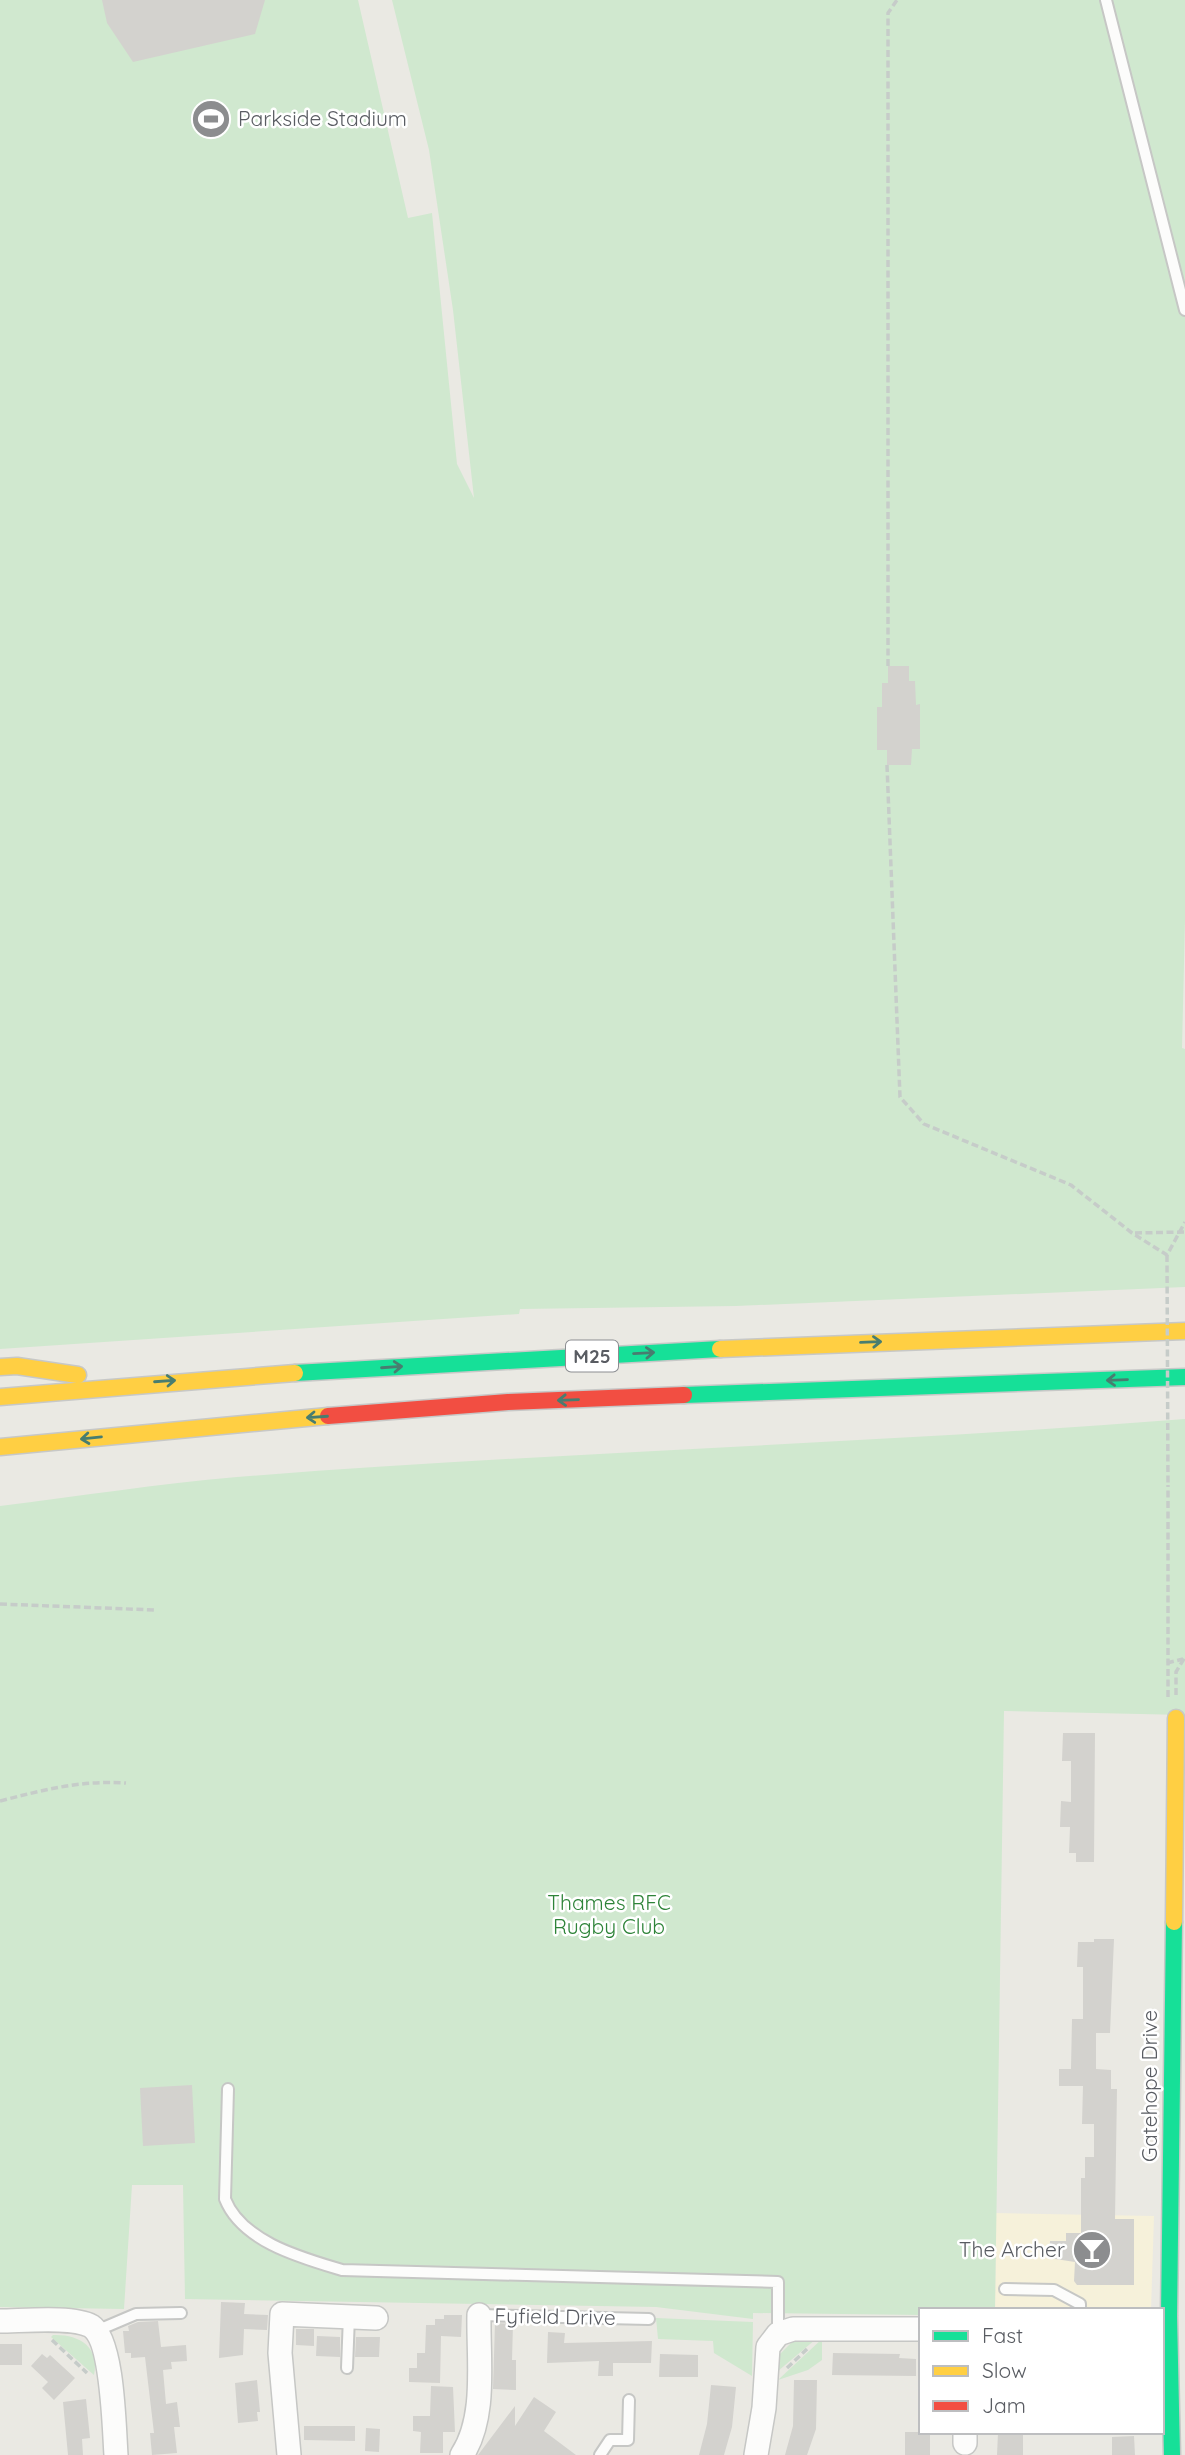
<svg xmlns="http://www.w3.org/2000/svg" width="1185" height="2455" font-family="Quicksand,sans-serif">
<style>
.commercial{fill:#f6f1da}
.green{fill:#d0e8cf}
.building{fill:#d3d2ce}
.lines{fill:none;stroke-linecap:round;stroke-linejoin:round}
.lane-casing{stroke:#c6c7c5;stroke-width:14}
.street-casing{stroke:#c6c7c5;stroke-width:26}
.fast-casing{stroke:#c7c8c7;stroke-width:19}
.slow-casing{stroke:#c7c8c7;stroke-width:19}
.jam-casing{stroke:#c7c8c7;stroke-width:19}
.path{stroke:#c6ccc9;stroke-width:3.5;stroke-dasharray:7 3.5;stroke-linecap:butt}
.lane{stroke:#fcfcfb;stroke-width:10}
.street{stroke:#fcfcfb;stroke-width:23}
.fast{stroke:#16e098;stroke-width:16}
.slow{stroke:#ffcf43;stroke-width:16}
.jam{stroke:#f24e42;stroke-width:16}
.path-bridge{stroke:#c6ccc9;stroke-width:3.5;stroke-dasharray:7 3.5;stroke-linecap:butt}
.oneway{stroke:#487d70}
.labels{text-anchor:middle;stroke-width:5;stroke-linejoin:round;paint-order:stroke}
.shield{fill:#fff;stroke:#8b8d91;stroke-width:2}
.shield-label{font-size:19px;font-weight:bold;fill:#595c62}
.poi-label{font-size:21px;fill:#595c62;stroke:#fff;text-anchor:start}
.park-label{font-size:21px;fill:#2e8439;stroke:#fff}
.street-label{font-size:21px;fill:#595c62;stroke:#fff}
</style>
<rect width="100%" height="100%" fill="#eae9e3"/>
<polygon class="commercial" points="996,2213 1154,2216 1151,2310 995,2310"/>
<g class="green">
<polygon points="0,0 358,0 408,218 432,213 457,464 474,498 453,310 429,150 392,0 1185,0 1185,920 1182,1048 1185,1049 1185,1287 736,1306 520,1309 519,1314 0,1349"/>
<path d="M1185,1419V1715L1004,1711L995,2310H921V2315L753,2313V2319L656,2307L185,2299L183,2185H132L124,2309L0,2307V1506C79,1496 158,1484 237,1477C553,1452 869,1444 1185,1419Z"/>
<polygon points="656,2318 753,2322 752,2376 714,2353 713,2341 658,2339"/>
<path d="M53,2335C78,2334 100,2346 94,2375L51,2337Z"/>
<polygon points="795,2339 816,2339 778,2371 778,2356"/>
<polygon points="822,2339 822,2360 808,2370 778,2380"/>
</g>
<g class="building">
<polygon points="102,0 265,0 255,34 133,62 107,23"/>
<polygon points="888,666 909,666 909,681 915,681 916,705 920,704 920,749 912,749 911,765 887,765 887,750 877,750 877,707 882,707 882,683 888,683"/>
<polygon points="1063,1733 1095,1733 1094,1862 1076,1862 1076,1853 1069,1853 1070,1827 1060,1827 1061,1801 1071,1802 1071,1761 1062,1761"/>
<polygon points="1094,1939 1114,1939 1110,2033 1096,2033 1096,2069 1111,2070 1111,2089 1117,2089 1115,2219 1134,2219 1134,2285 1077,2285 1074,2281 1075,2262 1049,2258 1050,2241 1066,2241 1066,2233 1081,2233 1081,2178 1085,2178 1085,2157 1094,2157 1094,2124 1082,2124 1083,2086 1059,2086 1059,2069 1071,2069 1072,2019 1083,2019 1083,1967 1077,1967 1078,1942 1094,1942"/>
<polygon points="192,2085 195,2143 143,2146 140,2088"/>
<polygon points="221,2302 245,2303 244,2314 268,2315 267,2330 244,2329 243,2355 219,2358"/>
<polygon points="444,2315 462,2315 461,2337 441,2336 440,2383 409,2382 409,2368 417,2368 417,2353 425,2353 426,2325 435,2325 435,2319 444,2319"/>
<polygon points="158,2321 161,2347 186,2345 187,2361 171,2362 172,2369 163,2370 166,2404 177,2402 180,2427 174,2427 177,2453 152,2455 150,2433 154,2433 145,2357 131,2358 131,2353 125,2353 123,2331 129,2331 128,2326 138,2322"/>
<polygon points="495,2323 513,2324 512,2360 516,2360 516,2390 493,2389"/>
<polygon points="296,2329 314,2329 314,2346 296,2345"/>
<polygon points="548,2332 565,2333 564,2343 652,2341 651,2363 613,2363 613,2376 598,2376 599,2361 547,2363"/>
<polygon points="317,2336 340,2337 340,2357 316,2356"/>
<polygon points="356,2337 380,2337 379,2357 355,2357"/>
<rect x="0" y="2344" width="22" height="21"/>
<polygon points="833,2353 900,2354 899,2358 916,2359 916,2376 832,2375"/>
<polygon points="42,2354 47,2358 50,2355 75,2378 54,2400 42,2388 48,2382 31,2366"/>
<polygon points="660,2354 698,2355 698,2377 659,2377"/>
<polygon points="257,2380 260,2412 257,2412 258,2421 238,2423 235,2383"/>
<polygon points="794,2380 817,2380 816,2429 807,2455 785,2455 793,2426"/>
<polygon points="711,2385 736,2387 732,2427 724,2455 699,2455 707,2424"/>
<polygon points="431,2386 453,2387 455,2432 443,2432 443,2453 420,2453 421,2432 413,2431 413,2416 430,2416"/>
<polygon points="534,2397 556,2412 544,2431 576,2455 478,2455 515,2406 515,2426"/>
<polygon points="86,2399 90,2438 82,2439 83,2455 68,2455 63,2402"/>
<polygon points="304,2426 355,2426 355,2441 304,2440"/>
<polygon points="366,2428 380,2429 379,2452 365,2451"/>
<rect x="905" y="2432" width="25" height="23"/>
<polygon points="998,2433 1023,2434 1023,2455 997,2455"/>
<polygon points="1134,2436 1135,2455 1112,2455 1112,2437"/>
</g>
<g class="lines">
<g class="lane-casing">
<g id="lane">
<polyline points="1106,0 1185,310"/>
<path d="M228,2089L225,2199C242,2242 302,2258 342,2270L778,2282V2334"/>
<polyline points="1005,2289 1054,2290 1080,2304 1080,2310"/>
<polyline points="479,2315 649,2319"/>
<polyline points="96,2331 136,2314 181,2313"/>
<polyline points="347,2368 349,2316"/>
<polyline points="600,2455 610,2440 628,2440 629,2400"/>
</g>
</g>
<g class="street-casing">
<g id="street">
<path d="M0,2321C22,2321 73,2316 91,2326C113,2340 114,2428 116,2455"/>
<polyline points="965,2443 965,2432"/>
<polyline points="289,2455 280,2353 282,2314 376,2318"/>
<path d="M462,2455C487,2417 478,2359 479,2315"/>
<polyline points="756,2455 764,2408 768,2347 778,2334 793,2329 921,2329"/>
</g>
</g>
<g class="fast-casing">
<g id="fast">
<polyline points="295,1373 720,1349"/>
<polyline points="684,1395 1185,1377"/>
<polyline points="1172,2455 1169,2316 1174,1922"/>
</g>
</g>
<g class="slow-casing">
<g id="slow">
<polyline points="720,1349 1185,1331"/>
<polyline points="0,1367 17,1366 78,1375"/>
<polyline points="0,1397 295,1373"/>
<polyline points="0,1447 328,1416"/>
<polyline points="1174,1922 1176,1718"/>
</g>
</g>
<g class="jam-casing">
<polyline id="jam" points="328,1416 508,1402 684,1395"/>
</g>
<g class="path">
<polyline points="888,666 888,13 897,0"/>
<polyline points="887,765 900,1097 924,1124 1071,1185 1132,1233 1167,1255 1185,1222"/>
<polyline points="1135,1233 1185,1232"/>
<polyline points="0,1604 155,1610"/>
<polyline points="1167,1663 1183,1659"/>
<polyline points="1176,1695 1176,1672 1185,1657"/>
<polyline points="1168,1697 1168,1485"/>
<path d="M0,1801C43,1790 81,1780 126,1783"/>
<polyline points="52,2340 87,2373"/>
<polyline points="787,2368 807,2349"/>
</g>
<use href="#lane" class="lane"/>
<use href="#street" class="street"/>
<use href="#fast" class="fast"/>
<use href="#slow" class="slow"/>
<use href="#jam" class="jam"/>
<polyline class="path-bridge" points="1167,1255 1168,1485"/>
</g>
<defs><path id="oneway-shaft" d="M-6 0H5M1.5-3L5.5 0L1.5 3" fill="none" stroke-width="1.6" stroke-linecap="round" stroke-linejoin="round" transform="scale(1.75)"/></defs>
<g class="oneway">
<use href="#oneway-shaft" transform="translate(871 1342) rotate(-2)"/>
<use href="#oneway-shaft" transform="translate(644 1353) rotate(-3)"/>
<use href="#oneway-shaft" transform="translate(392 1367) rotate(-4)"/>
<use href="#oneway-shaft" transform="translate(1117 1380) rotate(178)"/>
<use href="#oneway-shaft" transform="translate(165 1381) rotate(-4)"/>
<use href="#oneway-shaft" transform="translate(568 1400) rotate(178)"/>
<use href="#oneway-shaft" transform="translate(317 1417) rotate(176)"/>
<use href="#oneway-shaft" transform="translate(91 1438) rotate(174)"/>
</g>
<defs>
<g id="stadium-disc" transform="scale(2.0125)"><circle r="9.5" fill="#8c8d8f" stroke="#fff"/><path d="M0-5a6.5 5 0 1 0 0 10a6.5 5 0 1 0 0-10ZM-3.5-1.8h7v3.6h-7Z" fill="#fff"/></g>
<g id="bar-disc" transform="scale(2.0125)"><circle r="9.5" fill="#8c8d8f" stroke="#fff"/><path d="M-6-5H6L.8 .8V4.5H3.5V6h-7V4.5H-.8V.8Z" fill="#fff"/></g>
</defs>
<g fill-rule="evenodd">
<use href="#stadium-disc" x="211" y="119"/>
<use href="#bar-disc" x="1092" y="2250"/>
</g>
<g class="labels">
<rect class="shield" x="566" y="1340.5" width="52" height="31" rx="5"/>
<g class="shield-label">
<text x="592" y="1363">M25</text>
</g>
<g class="poi-label">
<text x="238" y="126">Parkside Stadium</text>
<text x="1065" y="2257" text-anchor="end">The Archer</text>
</g>
<g class="park-label">
<text x="609" y="1910">Thames RFC<tspan x="609" dy="24">Rugby Club</tspan></text>
</g>
<g class="street-label">
<text transform="translate(1150 2086) rotate(-90)" y="7">Gatehope Drive</text>
<text transform="translate(555 2317) rotate(1)" y="7">Fyfield Drive</text>
</g>
</g>
<rect x="919" y="2308" width="245" height="126" fill="#ffffff" stroke="#bdbec0" stroke-width="2"/>
<rect x="933" y="2331" width="35" height="10" fill="#16e098" stroke="#bdbec0" stroke-width="2"/>
<text x="982" y="2343" font-size="21" fill="#595c62">Fast</text>
<rect x="933" y="2366" width="35" height="10" fill="#ffcf43" stroke="#bdbec0" stroke-width="2"/>
<text x="982" y="2378" font-size="21" fill="#595c62">Slow</text>
<rect x="933" y="2401" width="35" height="10" fill="#f24e42" stroke="#bdbec0" stroke-width="2"/>
<text x="982" y="2413" font-size="21" fill="#595c62">Jam</text>
</svg>
